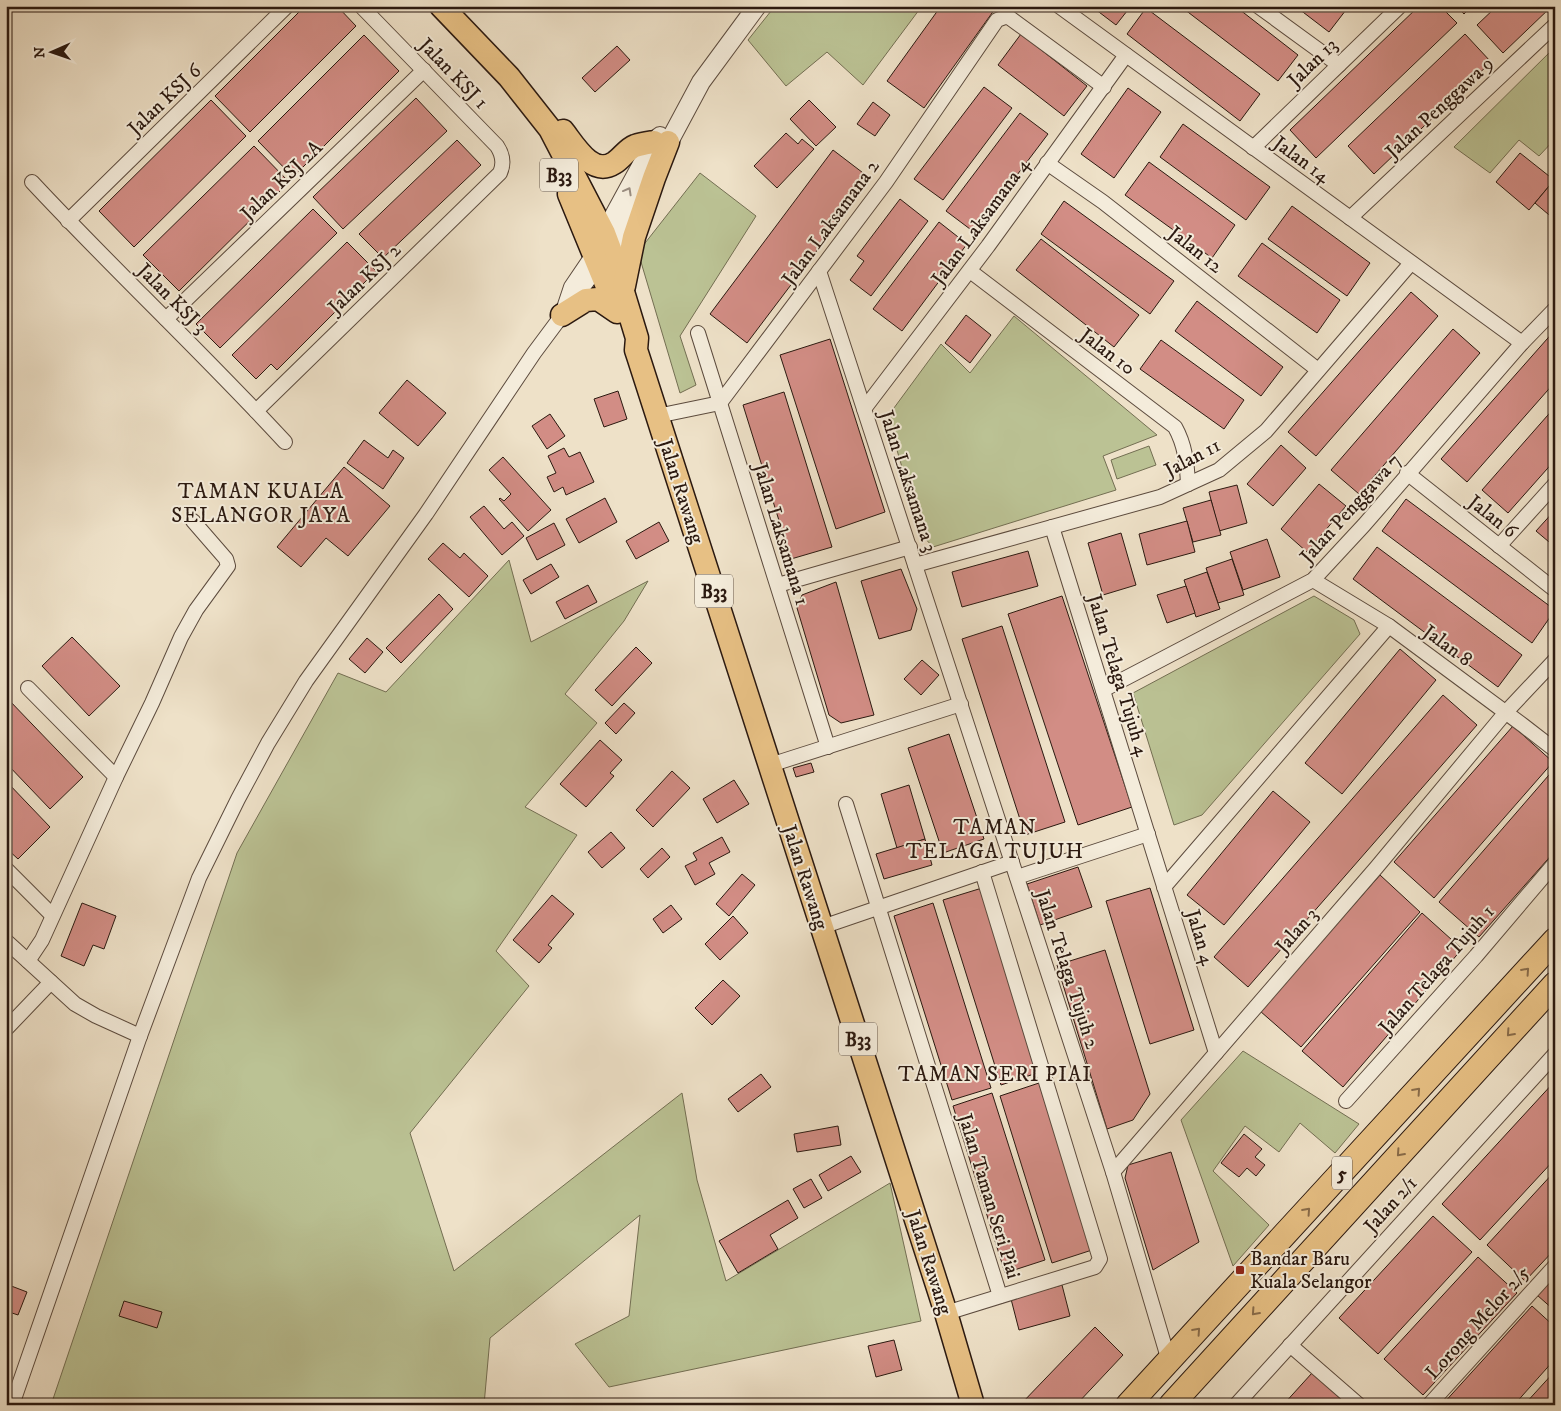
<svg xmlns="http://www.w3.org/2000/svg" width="1561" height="1411" font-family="'IM FELL DW Pica',serif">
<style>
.green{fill:#bbc294;stroke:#736e52}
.building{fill:#d28d85;stroke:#2b1910}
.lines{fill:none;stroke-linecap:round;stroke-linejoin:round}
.minor-casing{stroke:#5c4b3e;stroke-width:16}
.tertiary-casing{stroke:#5c4b3e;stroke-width:20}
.primary-casing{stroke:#2b1910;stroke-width:25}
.trunk-casing{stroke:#2b1910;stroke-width:26}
.minor{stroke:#f4ecdb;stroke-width:14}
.tertiary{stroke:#f4ecdb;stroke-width:18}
.primary{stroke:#e7c084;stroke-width:22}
.trunk{stroke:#e7c084;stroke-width:24}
.oneway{stroke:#9a8d80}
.oneway2{stroke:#896c4a}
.poi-dot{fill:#8f2418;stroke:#f4ecdb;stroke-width:2}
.labels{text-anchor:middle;stroke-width:4;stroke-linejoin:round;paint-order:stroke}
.shield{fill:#f4ecdb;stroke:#67584d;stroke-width:1}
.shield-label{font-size:19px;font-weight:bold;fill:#2b1910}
.street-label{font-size:20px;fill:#2b1910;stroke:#f4ecdb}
.poi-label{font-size:20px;fill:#2b1910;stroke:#f4ecdb;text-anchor:start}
.neighbourhood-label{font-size:21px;letter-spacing:1px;fill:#2b1910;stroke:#f4ecdb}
</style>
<rect width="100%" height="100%" fill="#eee1c8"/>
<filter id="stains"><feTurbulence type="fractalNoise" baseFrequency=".004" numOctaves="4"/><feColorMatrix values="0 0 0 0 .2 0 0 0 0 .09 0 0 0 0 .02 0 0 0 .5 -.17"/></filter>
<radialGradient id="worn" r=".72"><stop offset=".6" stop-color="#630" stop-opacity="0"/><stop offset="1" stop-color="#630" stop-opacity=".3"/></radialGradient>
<g class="green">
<polygon points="775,6 922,6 863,85 827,52 786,86 748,40"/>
<polygon points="1555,47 1555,139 1539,156 1519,140 1490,173 1454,147"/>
<polygon points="700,173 756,216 680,336 696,385 680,393 638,252"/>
<polygon points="1014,316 1157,435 1103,456 1116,490 933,547 922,535 889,423 891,412 941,344 970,373"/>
<polygon points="1149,446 1156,465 1117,479 1111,460"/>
<polygon points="509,560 531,642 648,581 624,621 565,694 597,723 525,807 577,835 496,951 529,986 410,1133 454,1271 682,1093 697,1180 726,1281 890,1183 921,1321 609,1387 575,1344 629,1316 640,1215 490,1338 484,1405 51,1405 237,853 338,673 386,692"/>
<polygon points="1314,596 1354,620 1360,634 1202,815 1174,825 1133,693"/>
<polygon points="1243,1051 1359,1124 1335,1153 1300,1123 1279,1152 1245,1126 1213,1171 1269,1225 1233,1266 1181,1120"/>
</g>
<g class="building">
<polygon points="305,6 337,6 356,26 250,132 215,96"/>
<polygon points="941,6 997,6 924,108 887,81"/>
<polygon points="1091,6 1131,6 1116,25"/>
<polygon points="1180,6 1235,6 1298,55 1278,81"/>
<polygon points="1295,6 1349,6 1329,32"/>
<polygon points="1419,6 1440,6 1457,23 1316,158 1290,130"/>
<polygon points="1456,6 1472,6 1464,14"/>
<polygon points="1497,6 1552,6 1503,53 1477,25"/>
<polygon points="1146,8 1260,94 1240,121 1127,34"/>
<polygon points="1021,34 1087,86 1064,116 998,65"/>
<polygon points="1465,34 1491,62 1374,174 1348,146"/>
<polygon points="364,35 399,71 293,177 258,141"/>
<polygon points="617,46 630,60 595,92 582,78"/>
<polygon points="984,87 1012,108 943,200 914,179"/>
<polygon points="1128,88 1161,112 1114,178 1081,154"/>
<polygon points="416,98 447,131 343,229 313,197"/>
<polygon points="211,100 246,136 134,247 99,211"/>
<polygon points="809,100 836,127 816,146 790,119"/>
<polygon points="873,102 890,115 875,136 857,124"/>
<polygon points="1020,113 1048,134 974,232 946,211"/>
<polygon points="1183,124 1270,187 1246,220 1160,157"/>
<polygon points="786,133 798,144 802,139 814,149 777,188 754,166"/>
<polygon points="457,140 481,165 383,258 359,234"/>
<polygon points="254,146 289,182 179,291 143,255"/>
<polygon points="833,150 871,179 747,343 710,314"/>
<polygon points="1520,153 1554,180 1529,210 1496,182"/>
<polygon points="1149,162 1235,225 1212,258 1125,195"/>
<polygon points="1555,179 1555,220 1535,203"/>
<polygon points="900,199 928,221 871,296 850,280 864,261 857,256"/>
<polygon points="1064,201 1174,281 1150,314 1041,234"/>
<polygon points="1292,206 1370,263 1347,296 1268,239"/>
<polygon points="313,209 337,233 220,348 196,324"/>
<polygon points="939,222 967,244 902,331 873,309"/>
<polygon points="1041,239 1139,315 1114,347 1016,270"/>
<polygon points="347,242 376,271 277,370 271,364 256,379 232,355"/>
<polygon points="1262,243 1340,300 1317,333 1238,276"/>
<polygon points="1411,292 1438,316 1316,456 1288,432"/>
<polygon points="1197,301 1283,367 1261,396 1175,331"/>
<polygon points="966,315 991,335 970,363 945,343"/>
<polygon points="1453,329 1480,353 1359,494 1331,470"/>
<polygon points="1555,330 1555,382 1467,482 1441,459"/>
<polygon points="830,339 885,512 836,529 780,355"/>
<polygon points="1161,340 1244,400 1224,429 1140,369"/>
<polygon points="407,380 446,413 418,446 379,413"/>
<polygon points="618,391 627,419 604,427 594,399"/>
<polygon points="784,392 832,547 791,559 743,405"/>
<polygon points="1555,407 1555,460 1508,513 1482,490"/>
<polygon points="550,414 565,436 547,449 532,426"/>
<polygon points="364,440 388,458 393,450 404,458 383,489 347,463"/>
<polygon points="1281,445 1306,468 1273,506 1247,484"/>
<polygon points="564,448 569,457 580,452 594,482 566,495 563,487 554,492 547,477 556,473 548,456"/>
<polygon points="503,457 551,510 528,531 499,499 500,498 504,501 511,494 489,470"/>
<polygon points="344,467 390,506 348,556 326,538 301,567 277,547"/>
<polygon points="1319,484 1346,506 1307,552 1281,529"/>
<polygon points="1237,485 1247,523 1219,531 1209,492"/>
<polygon points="605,498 617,522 579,543 566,519"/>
<polygon points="1406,499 1555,610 1532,643 1382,531"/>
<polygon points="1211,500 1221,535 1193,542 1183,508"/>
<polygon points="484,506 504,529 512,522 524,536 502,555 470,517"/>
<polygon points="1555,510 1555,547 1536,531"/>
<polygon points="1187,521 1195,552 1147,565 1139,534"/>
<polygon points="659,522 669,541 636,559 626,541"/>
<polygon points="554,523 565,545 537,560 526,538"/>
<polygon points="1121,533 1136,585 1103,595 1088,543"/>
<polygon points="1267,539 1280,577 1243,590 1230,552"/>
<polygon points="443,543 460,558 464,553 488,576 469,597 428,559"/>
<polygon points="1377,547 1522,655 1498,687 1353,579"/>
<polygon points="1028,551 1038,586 962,607 952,572"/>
<polygon points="1232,559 1244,595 1218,603 1206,568"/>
<polygon points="551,564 559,577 531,594 523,580"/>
<polygon points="901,569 917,609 911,630 879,639 861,581"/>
<polygon points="1207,572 1220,609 1196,617 1184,580"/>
<polygon points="836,582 874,715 841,723 829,715 797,608 802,595"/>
<polygon points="588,585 597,602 565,619 556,602"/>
<polygon points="1186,586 1195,613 1167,623 1157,595"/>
<polygon points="439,594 453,609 401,663 386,648"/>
<polygon points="1062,596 1132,807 1078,825 1008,614"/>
<polygon points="1002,626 1065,822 1025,835 962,639"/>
<polygon points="72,637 120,686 89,716 42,666"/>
<polygon points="367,638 383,652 365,673 349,659"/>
<polygon points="636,647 652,663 612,706 595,690"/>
<polygon points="1400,649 1436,680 1342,794 1305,763"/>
<polygon points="922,660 939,675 921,695 904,679"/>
<polygon points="1443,695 1477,725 1248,987 1214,957"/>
<polygon points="7,698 83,777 50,809 6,763"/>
<polygon points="624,703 635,713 616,734 605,723"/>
<polygon points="1513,726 1553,762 1434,898 1394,862"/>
<polygon points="949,734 984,839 943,853 908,748"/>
<polygon points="600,740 622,760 610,773 614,776 586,807 560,784"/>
<polygon points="811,763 814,772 796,777 793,768"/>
<polygon points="1555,768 1555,851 1479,937 1439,902"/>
<polygon points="672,771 690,788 653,827 636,810"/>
<polygon points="734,780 749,804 717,823 703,799"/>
<polygon points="6,781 50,827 18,859 6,848"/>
<polygon points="909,785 925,839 897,848 881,794"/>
<polygon points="1273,791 1310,822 1224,925 1187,895"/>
<polygon points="611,832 625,848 602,868 588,852"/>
<polygon points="722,837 730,852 709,863 715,874 695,885 685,866 697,860 693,853"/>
<polygon points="925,839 932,865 884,879 876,854"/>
<polygon points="662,848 670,857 648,878 640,869"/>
<polygon points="1078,867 1092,907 1040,925 1027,884"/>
<polygon points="742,874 755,885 729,916 716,904"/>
<polygon points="1380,875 1420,912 1301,1047 1260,1011"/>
<polygon points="982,888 1040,1072 1001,1085 943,900"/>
<polygon points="1150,888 1194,1030 1150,1044 1106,901"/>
<polygon points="552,895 574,914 548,945 552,948 539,963 513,940"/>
<polygon points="82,903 116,916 104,949 93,945 84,966 61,956"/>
<polygon points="933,903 991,1088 952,1100 894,916"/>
<polygon points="671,905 682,919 663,933 653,919"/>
<polygon points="1422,913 1462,949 1343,1087 1302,1051"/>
<polygon points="733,916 748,933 720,960 705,944"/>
<polygon points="1105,950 1150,1094 1133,1120 1107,1129 1057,965"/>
<polygon points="723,980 740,996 712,1025 695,1008"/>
<polygon points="761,1074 771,1087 738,1112 728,1099"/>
<polygon points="1555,1081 1555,1159 1480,1240 1442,1204"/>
<polygon points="1039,1083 1092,1250 1052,1263 1000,1096"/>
<polygon points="992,1093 1045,1260 1005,1273 953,1106"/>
<polygon points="838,1126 841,1145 797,1152 794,1134"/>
<polygon points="1244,1134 1262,1149 1255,1157 1265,1165 1256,1176 1247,1168 1239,1177 1221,1163"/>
<polygon points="1171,1152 1199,1242 1153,1270 1125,1178 1128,1165"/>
<polygon points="851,1156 861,1172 828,1191 819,1175"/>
<polygon points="1555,1171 1555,1249 1525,1281 1487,1245"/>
<polygon points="811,1179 822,1198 804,1208 793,1189"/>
<polygon points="788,1200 798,1218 770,1235 778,1249 738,1273 719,1241"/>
<polygon points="1433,1216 1472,1252 1378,1354 1339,1318"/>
<polygon points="1478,1257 1517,1293 1423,1395 1384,1359"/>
<polygon points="1555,1276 1555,1311 1537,1295"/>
<polygon points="6,1284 27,1292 18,1315 6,1311"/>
<polygon points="1062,1285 1070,1316 1019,1330 1011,1299"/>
<polygon points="124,1301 162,1312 157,1328 119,1316"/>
<polygon points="1532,1306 1555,1327 1555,1359 1514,1405 1442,1405"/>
<polygon points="1095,1327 1123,1355 1076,1405 1020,1405"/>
<polygon points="894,1340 902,1370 876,1377 868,1346"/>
<polygon points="1555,1371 1555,1405 1524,1405"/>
<polygon points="1312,1373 1348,1405 1283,1405"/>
</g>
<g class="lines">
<g class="minor-casing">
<g id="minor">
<polyline points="1059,6 1522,343"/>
<polyline points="1258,6 1339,65"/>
<polyline points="1253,148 1400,6"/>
<polyline points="1047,163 1103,202 1318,370"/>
<path d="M32,182C115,271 203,353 285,442"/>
<polyline points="1350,218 1555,25"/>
<polyline points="68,221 287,6"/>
<polyline points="819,271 1113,1172 1169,1361"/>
<path d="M970,271L1175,427C1185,445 1187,463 1188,484"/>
<polyline points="565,305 571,287 594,253"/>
<polyline points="166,319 424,70"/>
<polyline points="698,333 828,747"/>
<polyline points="864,409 988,246 1126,55"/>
<path d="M256,411L500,173C504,164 503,155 497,146L361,6"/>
<polyline points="657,416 720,403 886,182 997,20 1005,17 1010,18 1104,87"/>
<polyline points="1407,473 1555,590"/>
<polyline points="1052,527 1216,1053"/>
<polyline points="1499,546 1555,484"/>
<polyline points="915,565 1160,497 1219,470 1266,431 1411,263"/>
<polyline points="1313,580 1389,626 1524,726 1555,750"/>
<polyline points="778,585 910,547"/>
<polyline points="28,688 116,777"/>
<polyline points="1103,690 1313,580 1364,525 1522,343 1555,309"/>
<polyline points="770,765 961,704"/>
<polyline points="846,804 1000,1296"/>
<polyline points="6,869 52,915"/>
<polyline points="1017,877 1148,834"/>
<polyline points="1164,887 1389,626"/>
<polyline points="822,927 1012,862"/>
<polyline points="6,941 75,1004 96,1016 140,1036"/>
<polyline points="28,961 42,940 116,777 152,703 181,637 196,610 228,566 226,559 193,521"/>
<polyline points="6,1029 51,982"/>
<polyline points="1346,1101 1476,956 1555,863"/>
<polyline points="1113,1172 1376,868 1506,712 1555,660"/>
<polyline points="946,1313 1095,1267 1100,1259 982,872"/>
<polyline points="1290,1345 1359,1405"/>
<polyline points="12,1405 140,1036 199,878 238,799 268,743 306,681 426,514 534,353 598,267"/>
<polyline points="1236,1405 1555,1054"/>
<polyline points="1429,1405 1555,1266"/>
</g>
</g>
<g class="tertiary-casing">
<g id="tertiary">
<polyline points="663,153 701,82 757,6"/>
<polyline points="600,241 654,142 660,136"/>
<polyline points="606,256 641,193"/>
</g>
</g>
<g class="primary-casing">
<g id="primary">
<polyline points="441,6 509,77 550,129 604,233 610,249 637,338 636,350 638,356 946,1313 973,1405"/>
<path d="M563,131C574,145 592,177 614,163C621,159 627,149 635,146C641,144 648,143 654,142"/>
<polyline points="569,194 613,301"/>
<polyline points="624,286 634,237 654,178 668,142"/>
<polyline points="562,315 586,300 598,299 617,312"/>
</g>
</g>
<g class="trunk-casing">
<g id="trunk">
<polyline points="1128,1405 1555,940"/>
<polyline points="1171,1405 1555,984"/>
</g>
</g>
<use href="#minor" class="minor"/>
<use href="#tertiary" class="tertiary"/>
<use href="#primary" class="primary"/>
<use href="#trunk" class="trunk"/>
</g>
<defs><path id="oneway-chevron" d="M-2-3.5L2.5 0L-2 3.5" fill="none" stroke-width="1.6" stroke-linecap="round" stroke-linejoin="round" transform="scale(1.25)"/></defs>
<use class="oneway" href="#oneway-chevron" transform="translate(628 191) rotate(-61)"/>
<g class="oneway2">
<use href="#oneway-chevron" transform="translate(1526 971) rotate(-48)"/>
<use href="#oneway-chevron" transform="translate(1510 1033) rotate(132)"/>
<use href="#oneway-chevron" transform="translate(1417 1091) rotate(-48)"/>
<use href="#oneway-chevron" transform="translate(1400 1153) rotate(132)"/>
<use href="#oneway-chevron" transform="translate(1307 1211) rotate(-48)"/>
<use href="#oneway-chevron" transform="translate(1255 1312) rotate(132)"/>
<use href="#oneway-chevron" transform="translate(1197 1331) rotate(-48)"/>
</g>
<rect class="poi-dot" x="1235" y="1265" width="10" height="10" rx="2.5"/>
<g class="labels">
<g class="shield">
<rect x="540" y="158.5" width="38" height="33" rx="4"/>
<rect x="695" y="574.5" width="38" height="33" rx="4"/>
<rect x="839" y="1022.5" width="38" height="33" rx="4"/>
<rect x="1332" y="1156.5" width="20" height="33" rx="4"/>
</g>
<g class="shield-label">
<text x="559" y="182">B33</text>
<text x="714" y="598">B33</text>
<text x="858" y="1046">B33</text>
<text x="1342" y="1180">5</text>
</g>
<g class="street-label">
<text transform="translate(1312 62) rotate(-44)" y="7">Jalan 13</text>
<text transform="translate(454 73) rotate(46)" y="7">Jalan KSJ 1</text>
<text transform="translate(164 99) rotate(-44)" y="7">Jalan KSJ 6</text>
<text transform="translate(1439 107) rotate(-43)" y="7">Jalan Penggawa 9</text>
<text transform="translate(1302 159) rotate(36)" y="7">Jalan 14</text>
<text transform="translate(281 180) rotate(-44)" y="7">Jalan KSJ 2A</text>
<text transform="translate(980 221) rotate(-54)" y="7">Jalan Laksamana 4</text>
<text transform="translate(830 222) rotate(-54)" y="7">Jalan Laksamana 2</text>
<text transform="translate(1196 249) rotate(38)" y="7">Jalan 12</text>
<text transform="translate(364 278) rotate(-44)" y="7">Jalan KSJ 2</text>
<text transform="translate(173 298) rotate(45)" y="7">Jalan KSJ 3</text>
<text transform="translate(1108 351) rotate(37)" y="7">Jalan 10</text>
<text transform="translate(1192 457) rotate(-28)" y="7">Jalan 11</text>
<text transform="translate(909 481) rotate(72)" y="7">Jalan Laksamana 3</text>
<text transform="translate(682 491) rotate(72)" y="7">Jalan Rawang</text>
<text transform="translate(1350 508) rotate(-48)" y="7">Jalan Penggawa 7</text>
<text transform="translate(1493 516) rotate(38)" y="7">Jalan 6</text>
<text transform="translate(782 534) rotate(73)" y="7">Jalan Laksamana 1</text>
<text transform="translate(1448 645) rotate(36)" y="7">Jalan 8</text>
<text transform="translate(1119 675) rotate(73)" y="7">Jalan Telaga Tujuh 4</text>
<text transform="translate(806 877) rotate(72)" y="7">Jalan Rawang</text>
<text transform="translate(1296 930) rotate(-49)" y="7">Jalan 3</text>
<text transform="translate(1201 937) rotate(73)" y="7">Jalan 4</text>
<text transform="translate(1068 969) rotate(72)" y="7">Jalan Telaga Tujuh 2</text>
<text transform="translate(1436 969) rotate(-49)" y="7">Jalan Telaga Tujuh 1</text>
<text transform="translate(990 1196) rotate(73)" y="7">Jalan Taman Seri Piai</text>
<text transform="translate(1390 1204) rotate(-48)" y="7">Jalan 2/1</text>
<text transform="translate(930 1262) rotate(72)" y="7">Jalan Rawang</text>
<text transform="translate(1477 1322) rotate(-48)" y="7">Lorong Melor 2/5</text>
</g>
<g class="poi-label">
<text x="1250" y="1265">Bandar Baru<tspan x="1250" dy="23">Kuala Selangor</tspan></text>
</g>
<g class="neighbourhood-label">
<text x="261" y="498">TAMAN KUALA<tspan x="261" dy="24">SELANGOR JAYA</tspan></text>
<text x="995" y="834">TAMAN<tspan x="995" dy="24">TELAGA TUJUH</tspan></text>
<text x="995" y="1081">TAMAN SERI PIAI</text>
</g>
</g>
<rect width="1561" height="1411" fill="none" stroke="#eee1c8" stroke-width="25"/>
<rect x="8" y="8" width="1546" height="1396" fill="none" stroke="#2b1910" stroke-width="2.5"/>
<rect x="12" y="12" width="1536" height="1386" fill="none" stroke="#2b1910"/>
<g transform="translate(52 52) rotate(268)" stroke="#f4ecdb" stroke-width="4" paint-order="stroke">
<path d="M0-4L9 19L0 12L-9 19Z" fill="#2b1910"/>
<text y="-8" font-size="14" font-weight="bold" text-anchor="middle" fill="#2b1910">N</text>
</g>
<rect width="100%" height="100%" filter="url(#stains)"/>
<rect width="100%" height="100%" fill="url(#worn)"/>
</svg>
